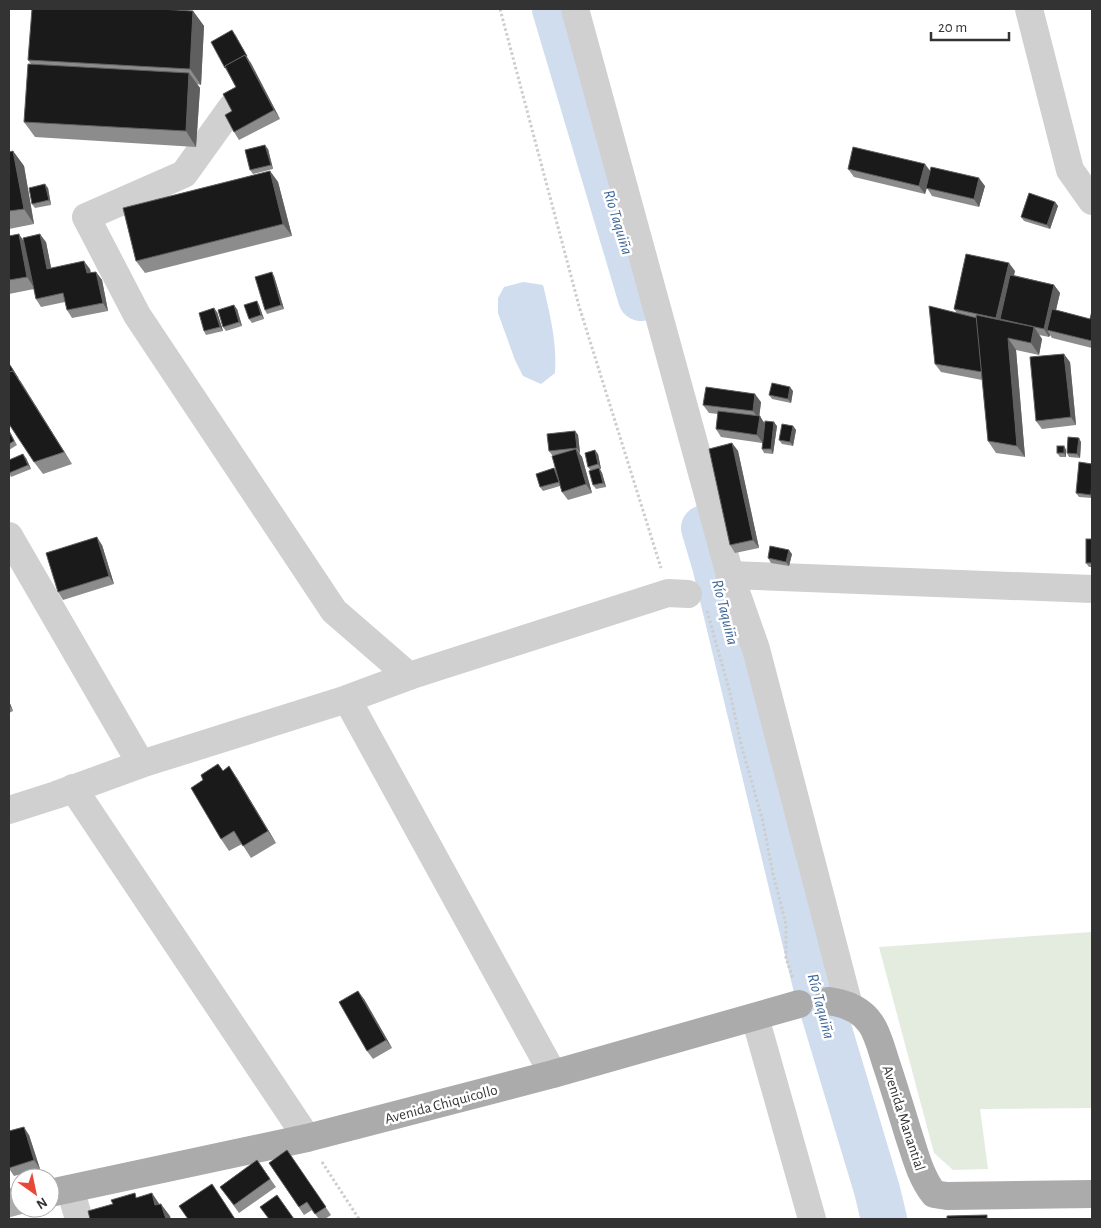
<svg xmlns="http://www.w3.org/2000/svg" width="1101" height="1228" font-family="'Alegreya Sans',sans-serif">
<style>
.green{fill:#e4ecdf}
.water{fill:#cfddee}
.lines{fill:none;stroke-linecap:round;stroke-linejoin:round}
.river{stroke:#cfddee;stroke-width:46}
.path{stroke:#cdcdcd;stroke-width:3;stroke-dasharray:2.5 2.5;stroke-linecap:butt}
.minor{stroke:#d0d0d0;stroke-width:28}
.major{stroke:#ababab;stroke-width:28}
.wall{fill:#8c8c8c}
.shaded-wall{fill:#5f5f5f}
.building{fill:#1a1a1a;stroke:#5f5f5f}
.labels{text-anchor:middle;stroke-width:5;stroke-linejoin:round;paint-order:stroke}
.street-label{font-size:15px;fill:#333;stroke:#fff}
.water-label{font-size:16px;font-style:italic;fill:#3e6697;stroke:#fff}
</style>
<rect width="100%" height="100%" fill="#fff"/>
<polygon class="green" points="1092,932 1092,1108 980,1109 988,1169 953,1170 934,1153 879,947"/>
<path class="water" d="M523,282L543,285C550,314 557,343 555,373L541,384L523,376L515,360L498,313V298L504,287Z"/>
<g class="lines">
<g class="river">
<polyline points="555,9 641,298"/>
<polyline points="704,528 715,565 817,990 877,1190 884,1219"/>
</g>
<g class="path">
<polyline points="500,9 579,306 661,568"/>
<polyline points="707,611 730,693 741,744 763,822 773,874 786,924 786,958 793,979"/>
<polyline points="322,1162 359,1219"/>
</g>
<g class="minor">
<polyline points="575,9 730,575 756,649 849,1006"/>
<polyline points="1029,9 1070,170 1092,201"/>
<polyline points="232,107 184,174 86,217 137,315 334,611 409,676"/>
<polyline points="9,536 141,764"/>
<polyline points="730,575 1092,589"/>
<polyline points="347,699 553,1074"/>
<polyline points="73,788 307,1138"/>
<polyline points="9,810 56,795 141,764 347,699 409,676 668,593 688,594"/>
<polyline points="755,1017 812,1219"/>
<polyline points="70,1189 79,1219"/>
</g>
<g class="major">
<path d="M828,1001C845,1003 861,1009 871,1024C878,1034 882,1051 886,1063C894,1087 901,1110 908,1133C915,1154 920,1176 934,1194L947,1196L1092,1194"/>
<polyline points="50,1193 307,1138 553,1074 799,1004"/>
<polyline points="9,1203 20,1200"/>
</g>
</g>
<g class="wall">
<polygon points="193,11 204,26 201,85 197,84 200,88 196,147 35,137 24,122 31,64 28,60"/>
<polygon points="235,34 249,60 249,61 280,119 239,140 234,132 232,111 236,87 225,68"/>
<polygon points="268,149 273,169 253,174 250,170"/>
<polygon points="13,151 24,166 34,224 9,229 9,152"/>
<polygon points="848,169 930,172 985,186 979,207 932,196 927,188 925,194 854,177"/>
<polygon points="270,171 278,182 292,236 145,273 136,261"/>
<polygon points="48,188 51,205 35,208 32,204"/>
<polygon points="1055,202 1058,206 1050,229 1024,221 1021,217"/>
<polygon points="9,236 24,242 46,242 51,268 90,269 91,273 96,272 102,280 108,311 72,318 67,310 65,302 41,307 36,299 34,289 9,294"/>
<polygon points="1015,271 1014,275 1054,285 1060,293 1056,310 1090,319 1092,311 1092,348 1052,338 1050,335 1049,337 1039,335 1042,339 1039,355 1016,350 1025,457 996,453 988,441 982,380 941,372 935,364 957,313 954,309"/>
<polygon points="274,276 284,309 267,314 265,310"/>
<polygon points="259,305 264,319 252,323 249,319"/>
<polygon points="237,309 242,326 226,331 223,327"/>
<polygon points="217,312 223,331 206,335 204,331"/>
<polygon points="1070,362 1076,425 1042,429 1036,421"/>
<polygon points="10,365 72,464 43,474 34,462"/>
<polygon points="793,391 791,403 772,399 769,395"/>
<polygon points="761,402 759,416 765,424 777,426 773,454 764,453 762,449 762,443 721,437 716,429 718,414 709,413 703,405"/>
<polygon points="793,426 796,430 793,446 782,444 779,440"/>
<polygon points="9,430 17,445 9,450"/>
<polygon points="575,431 578,435 580,453 579,453 582,457 592,493 568,500 562,492 560,486 543,491 540,487 554,468 556,470 557,455 552,455 549,451"/>
<polygon points="1081,442 1080,458 1069,457 1067,453"/>
<polygon points="732,443 738,451 759,548 735,553 730,545"/>
<polygon points="1064,446 1066,450 1066,457 1060,457 1057,453"/>
<polygon points="598,454 601,469 600,469 602,473 606,487 596,489 593,485 591,471 588,467"/>
<polygon points="26,458 31,469 11,477 9,473"/>
<polygon points="1092,464 1092,498 1079,497 1076,493"/>
<polygon points="1092,539 1092,567 1089,567 1086,563"/>
<polygon points="102,545 114,584 63,600 58,592"/>
<polygon points="792,554 789,566 771,563 768,558"/>
<polygon points="9,701 13,711 9,713"/>
<polygon points="223,771 237,778 276,843 251,858 242,844 229,851 221,839"/>
<polygon points="364,999 392,1048 373,1059 367,1051"/>
<polygon points="9,1131 29,1135 40,1169 14,1176 10,1170 9,1170"/>
<polygon points="287,1150 331,1215 325,1219 319,1219 312,1210 304,1215 269,1163"/>
<polygon points="257,1160 276,1187 239,1213 220,1187"/>
</g>
<g class="shaded-wall">
<polygon points="193,11 204,26 201,85 190,69"/>
<polygon points="245,55 251,63 280,119 274,110"/>
<polygon points="189,73 200,88 196,147 186,131"/>
<polygon points="265,145 268,149 273,169 271,165"/>
<polygon points="13,151 24,166 34,224 24,209"/>
<polygon points="925,164 931,172 925,194 919,186"/>
<polygon points="270,171 278,182 292,236 283,224"/>
<polygon points="979,178 985,186 979,207 974,199"/>
<polygon points="45,184 48,188 51,205 49,200"/>
<polygon points="1055,202 1058,206 1050,229 1047,225"/>
<polygon points="19,234 27,246 35,289 27,277"/>
<polygon points="40,234 46,242 53,277 47,269"/>
<polygon points="84,261 90,269 92,281 87,273"/>
<polygon points="1009,263 1015,271 1003,320 1000,319 1003,323 1002,326 996,318"/>
<polygon points="96,272 102,280 108,311 103,303"/>
<polygon points="272,272 274,276 284,309 281,305"/>
<polygon points="1054,285 1060,293 1051,331 1047,330 1050,335 1049,337 1044,329"/>
<polygon points="257,301 259,305 264,319 261,315"/>
<polygon points="234,305 237,309 242,326 239,322"/>
<polygon points="214,308 217,312 223,331 220,327"/>
<polygon points="1034,327 1042,339 1039,355 1031,343"/>
<polygon points="1008,338 1016,350 1025,457 1017,446"/>
<polygon points="1064,354 1070,362 1076,425 1071,417"/>
<polygon points="13,371 21,382 72,464 64,452"/>
<polygon points="790,387 793,391 791,403 788,399"/>
<polygon points="755,394 761,402 759,419 753,411"/>
<polygon points="760,416 765,424 763,443 757,435"/>
<polygon points="774,422 777,426 773,454 771,449"/>
<polygon points="793,426 796,430 793,446 790,442"/>
<polygon points="575,431 578,435 580,453 577,448"/>
<polygon points="1079,438 1081,442 1080,458 1077,454"/>
<polygon points="732,443 738,451 759,548 753,540"/>
<polygon points="1064,446 1066,450 1066,457 1064,453"/>
<polygon points="576,449 582,457 592,493 586,484"/>
<polygon points="595,450 598,454 601,469 598,464"/>
<polygon points="23,454 26,458 31,469 28,465"/>
<polygon points="599,468 602,473 606,487 603,483"/>
<polygon points="1092,480 1092,497 1091,495"/>
<polygon points="97,537 102,545 114,584 109,576"/>
<polygon points="789,550 792,554 789,566 786,562"/>
<polygon points="9,701 13,711 9,705"/>
<polygon points="229,766 237,778 276,843 268,831"/>
<polygon points="358,991 364,999 392,1048 386,1040"/>
<polygon points="24,1127 29,1135 40,1169 34,1160"/>
<polygon points="152,1193 160,1205 155,1205"/>
<polygon points="161,1204 170,1216 171,1219 166,1219"/>
</g>
<g class="building">
<polygon points="32,9 160,9 193,11 190,69 28,60"/>
<polygon points="232,30 247,56 246,57 245,55 225,66 225,68 211,42"/>
<polygon points="245,55 274,110 234,132 225,115 232,111 223,94 236,87 225,66"/>
<polygon points="28,64 189,73 186,131 24,122"/>
<polygon points="265,145 271,165 250,170 245,150"/>
<polygon points="853,147 925,164 919,186 848,169"/>
<polygon points="13,151 24,209 9,211 9,152"/>
<polygon points="931,167 979,178 974,199 926,188"/>
<polygon points="270,171 283,224 136,261 123,208"/>
<polygon points="45,184 49,200 32,204 29,188"/>
<polygon points="1029,193 1055,202 1047,225 1021,217"/>
<polygon points="19,234 27,277 9,280 9,236"/>
<polygon points="40,234 47,269 84,261 87,273 96,272 103,303 67,310 63,293 36,299 23,238"/>
<polygon points="966,254 1009,263 996,318 954,309"/>
<polygon points="272,272 281,305 265,310 255,277"/>
<polygon points="1010,275 1054,285 1044,329 1000,319"/>
<polygon points="257,301 261,315 249,319 244,305"/>
<polygon points="234,305 239,322 223,327 218,310"/>
<polygon points="929,306 977,318 982,372 935,364"/>
<polygon points="214,308 220,327 204,331 199,313"/>
<polygon points="1052,309 1090,319 1092,311 1092,341 1047,330"/>
<polygon points="976,315 1034,327 1031,343 1008,338 1017,446 988,441"/>
<polygon points="1064,354 1071,417 1036,421 1030,357"/>
<polygon points="10,365 18,378 13,371 9,372 9,366"/>
<polygon points="13,371 64,452 34,462 9,424 9,372"/>
<polygon points="772,383 790,387 788,399 769,395"/>
<polygon points="706,387 755,394 753,411 703,405"/>
<polygon points="718,411 760,416 757,435 716,429"/>
<polygon points="765,421 774,422 771,449 762,449"/>
<polygon points="782,424 793,426 790,442 779,440"/>
<polygon points="9,431 14,441 9,444"/>
<polygon points="575,431 577,448 549,451 547,434"/>
<polygon points="1068,437 1079,438 1077,454 1067,453"/>
<polygon points="732,443 753,540 730,545 709,449"/>
<rect x="1057" y="446" width="7" height="7"/>
<polygon points="576,449 586,484 562,492 552,456"/>
<polygon points="595,450 598,464 588,467 585,453"/>
<polygon points="23,454 28,465 9,473 9,460"/>
<polygon points="1079,462 1092,464 1092,480 1091,495 1076,493"/>
<polygon points="554,468 559,482 540,487 536,474"/>
<polygon points="599,468 603,483 593,485 589,471"/>
<polygon points="97,537 109,576 58,592 46,553"/>
<rect x="1086" y="539" width="6" height="24"/>
<polygon points="770,546 789,550 786,562 768,558"/>
<polygon points="218,764 223,771 229,766 268,831 243,846 234,831 221,839 191,788 203,780 201,775"/>
<polygon points="358,991 386,1040 367,1051 339,1002"/>
<polygon points="24,1127 34,1160 9,1168 9,1131"/>
<polygon points="287,1150 326,1207 315,1214 307,1202 299,1207 269,1163"/>
<polygon points="257,1160 270,1179 234,1205 220,1187"/>
<polygon points="212,1184 235,1219 188,1219 179,1206"/>
<polygon points="135,1193 136,1198 152,1193 155,1205 161,1204 166,1219 90,1219 88,1211 113,1204 111,1200"/>
<polygon points="277,1195 294,1219 269,1219 260,1207"/>
<polygon points="987,1215 987,1219 947,1219 947,1216"/>
</g>
<g class="labels">
<g class="street-label">
<text transform="translate(441 1104) rotate(-15)" y="5">Avenida Chiquicollo</text>
<text transform="translate(904 1118) rotate(72)" y="5">Avenida Manantial</text>
</g>
<g class="water-label">
<text transform="translate(619 222) rotate(73)" y="6">Río Taquiña</text>
<text transform="translate(726 612) rotate(76)" y="6">Río Taquiña</text>
<text transform="translate(822 1006) rotate(75)" y="6">Río Taquiña</text>
</g>
</g>
<rect width="1101" height="1228" fill="none" stroke="#333333" stroke-width="20"/>
<g transform="translate(35 1193) rotate(147)"><circle r="24" fill="#ffffff" stroke="#adadad"/>
<path d="M0-4L9 19L0 12L-9 19Z" fill="#e74838"/>
<text y="-8" font-size="14" font-weight="bold" text-anchor="middle" fill="#333333">N</text>
</g>
<path d="M931 32v8h78v-8" fill="none" stroke="#333333" stroke-width="2.5"/>
<text x="938" y="32" font-size="15" fill="#333333" stroke="#ffffff" stroke-width="4" paint-order="stroke">20 m</text>
</svg>
